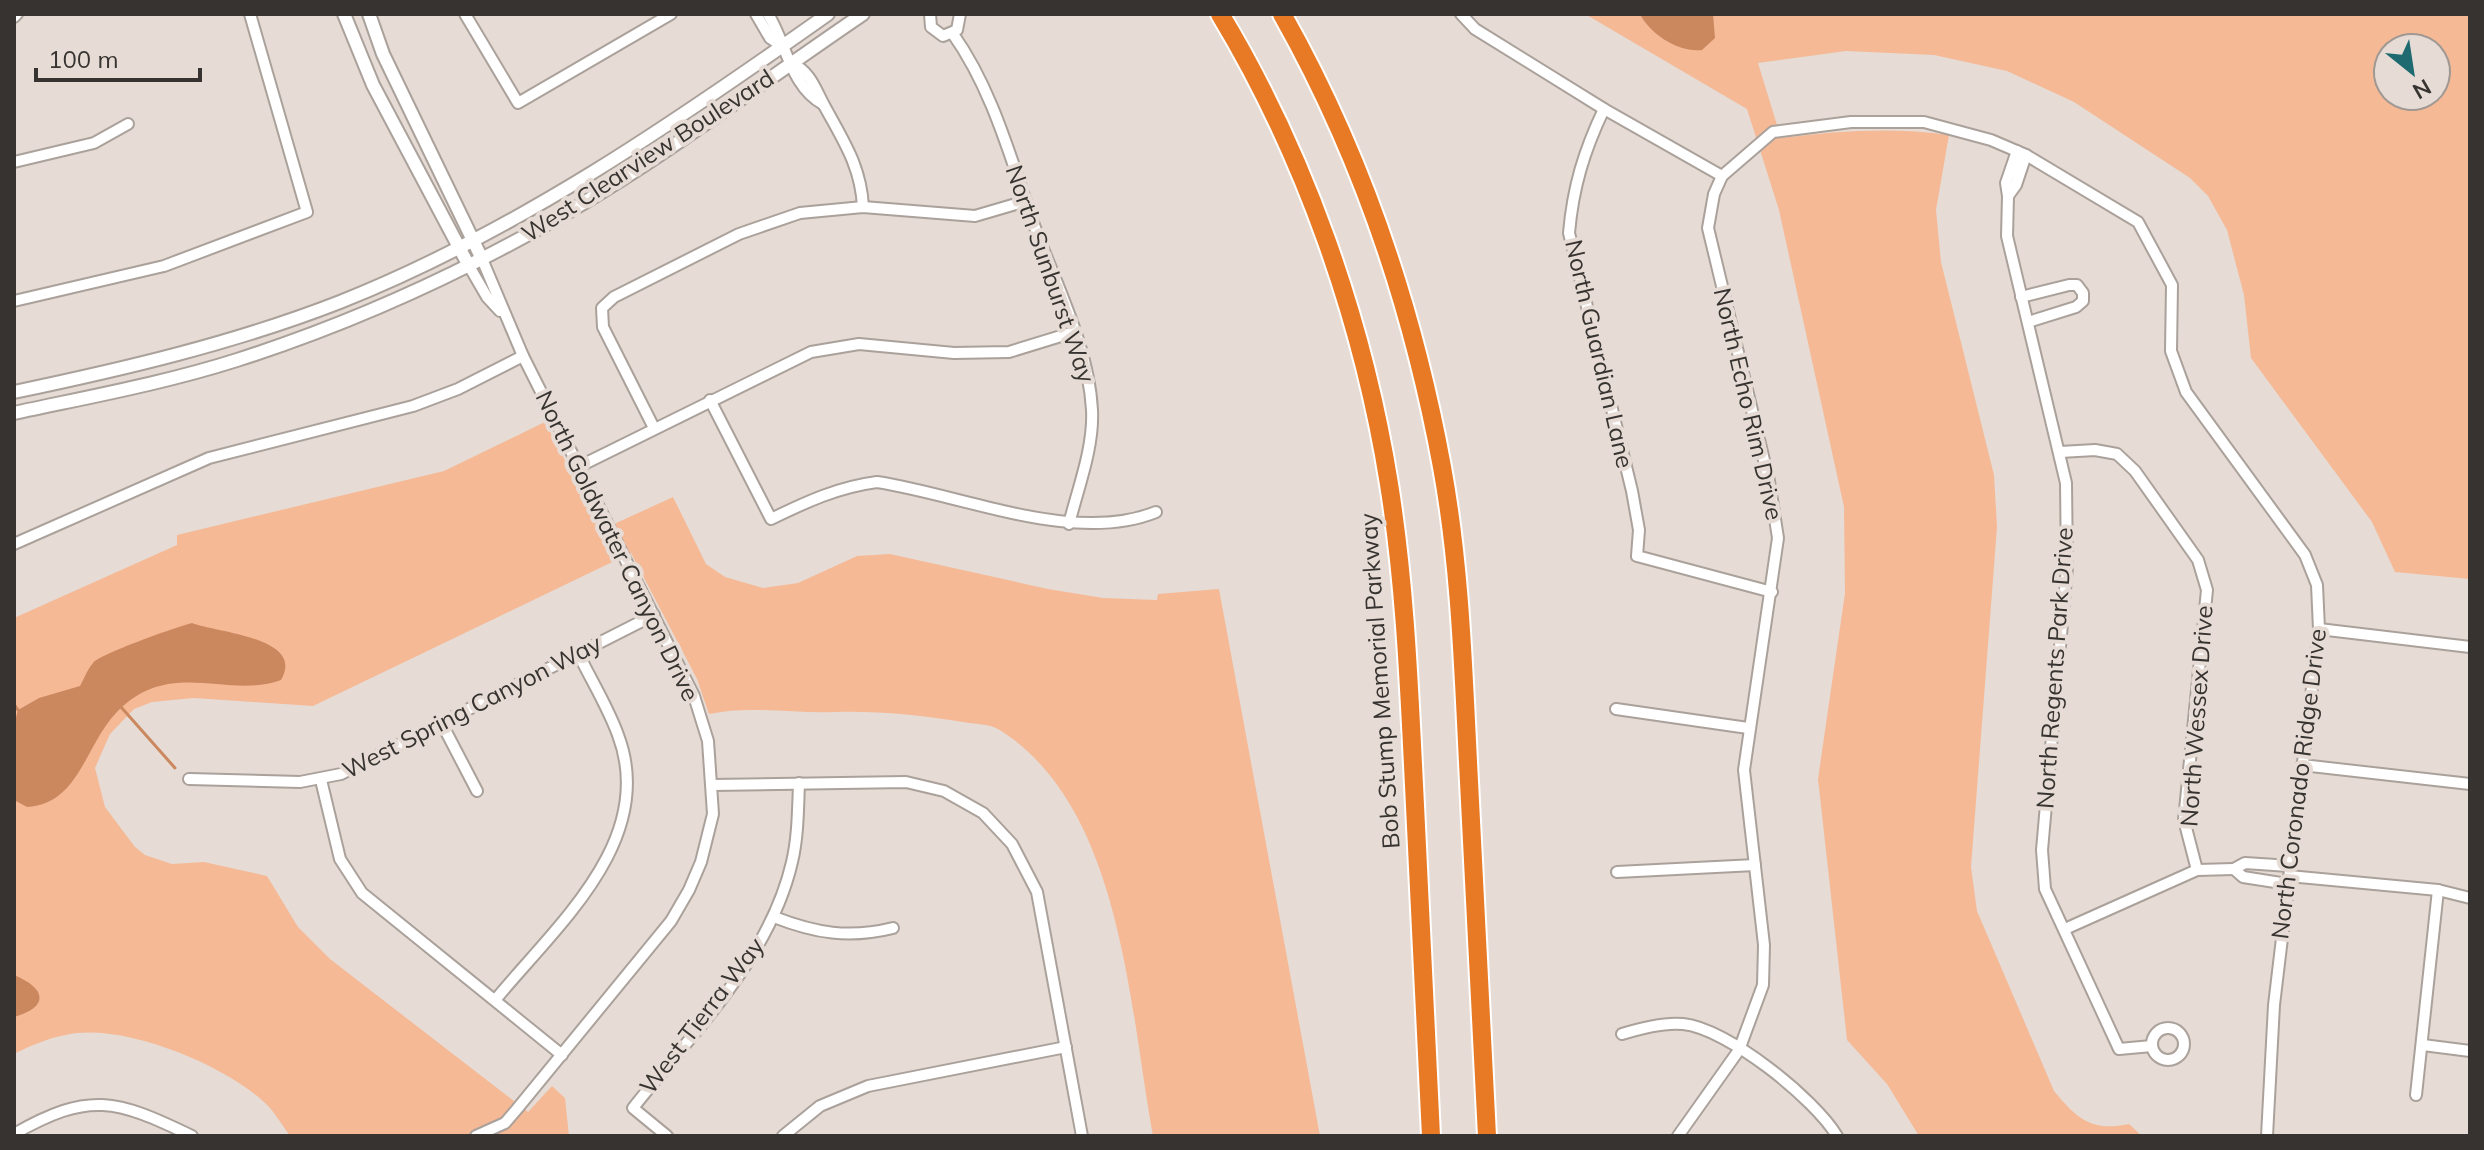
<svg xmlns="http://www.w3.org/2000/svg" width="2484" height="1150" font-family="Mulish,sans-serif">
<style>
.green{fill:#f5b996;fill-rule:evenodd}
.water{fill:#cb885f}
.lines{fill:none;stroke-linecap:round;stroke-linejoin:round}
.stream{stroke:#cb885f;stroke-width:3}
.minor-casing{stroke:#aba19b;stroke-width:14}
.tertiary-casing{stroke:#aba19b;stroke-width:16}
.motorway-casing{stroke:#fff;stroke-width:22}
.minor{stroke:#fff;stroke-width:10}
.tertiary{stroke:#fff;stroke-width:12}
.motorway{stroke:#e87925;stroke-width:18}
.labels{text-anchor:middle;stroke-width:8;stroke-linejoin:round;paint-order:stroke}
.street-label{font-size:24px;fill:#373330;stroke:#e6dcd5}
</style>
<rect width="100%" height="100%" fill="#e6dcd5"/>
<g class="green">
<path d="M1585,14H2470V579L2395,572L2372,522L2251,358L2244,295L2227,230L2208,196L2190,178L2074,102L2007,71L1934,55L1846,51L1758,63L1781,138C1839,131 1892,127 1949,135L1936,210L1941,262L1994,475L1997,527L1971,867L1977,911L2054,1091C2077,1119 2092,1132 2129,1124L2142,1136H1919L1887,1084L1847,1040L1818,779L1845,593L1844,507L1779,210L1747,109ZM2388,48H2436V96H2388Z"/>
<path d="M545,422L601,530L673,497L706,564L725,577L763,588L798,583L857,556L890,554L1048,589L1103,598L1157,600L1158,594L1219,589L1320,1136H1153C1129,1006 1122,805 998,729C989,724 974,724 963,722C919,715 880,711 836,712C795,714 750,705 709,714L697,679L631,553L313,706L194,698L152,702L134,709L110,734L95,768L105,807L135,847L145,855L172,864L204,862L267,876L298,927L330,959L528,1112L552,1086L565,1098L569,1136H290C282,1125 274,1111 264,1102C223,1064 121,1022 66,1035C48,1038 30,1046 14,1054V618L177,545V535L444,471Z"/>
</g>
<g class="water">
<path d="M1640,14H1713L1715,38L1702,50C1679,53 1650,34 1640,14Z"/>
<path d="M192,623C217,633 306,637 281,680C229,699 175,660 123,706C85,739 82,804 27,807L14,800V725L18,710L39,698L80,686C84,679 87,670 93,663C100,654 176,627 192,623Z"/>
<path d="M14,975C46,988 50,1007 14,1017Z"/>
</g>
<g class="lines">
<g class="stream">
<polyline points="14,704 18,710"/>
<polyline points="121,707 175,768"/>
</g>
<g class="minor-casing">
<g id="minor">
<polyline points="465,14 518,103 671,14"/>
<polyline points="756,14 770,38 782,46"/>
<path d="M768,14C786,43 791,87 823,104"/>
<polyline points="930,14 931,27 943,36 957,30 960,14"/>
<polyline points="1461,14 1475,29 1604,109 1722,176"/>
<polyline points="14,17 17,14"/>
<path d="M953,34C995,93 1013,168 1038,236C1059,290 1089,351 1092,410C1094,447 1078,488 1069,524"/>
<path d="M792,63C812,74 815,89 825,107C844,142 861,167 863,207"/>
<path d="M1604,109C1584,151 1573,187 1569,233L1632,491L1639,530L1637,556L1772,592"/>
<polyline points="2017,151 2006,183 2008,196 2016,185 2026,155"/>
<polyline points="14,162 94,143 128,124"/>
<polyline points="2008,196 2007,236 2066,483 2067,567 2042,850 2045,889 2119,1049 2152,1046"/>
<polyline points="469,266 487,297 500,311"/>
<polyline points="2021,297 2069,285 2077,285 2083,293 2083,301 2076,307 2028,322"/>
<polyline points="14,301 164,266 307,212 250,14"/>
<path d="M710,400L771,519C806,502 838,487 877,482C963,495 1074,545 1156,512"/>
<polyline points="654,428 603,327 602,308 614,297 739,234 800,213 863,207 975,216 1026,201"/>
<polyline points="2060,452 2095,450 2117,454 2135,471 2198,560 2207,590 2184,820 2197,870"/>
<polyline points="578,467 811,352 859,344 954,353 1009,352 1074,332"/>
<polyline points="14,544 209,458 413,406 458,389 523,356"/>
<polyline points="2319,629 2470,647"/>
<polyline points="1616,709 1748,728"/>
<polyline points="441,722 477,791"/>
<polyline points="2302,765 2470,784"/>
<polyline points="189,779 300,782 341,774 654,615"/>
<polyline points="321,780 340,859 362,893 562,1055"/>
<polyline points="712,785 906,782 944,791 983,813 1012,844 1037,892 1082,1136"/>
<polyline points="1617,872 1755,865"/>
<polyline points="2289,876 2438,890 2470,898"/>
<polyline points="2288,884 2243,877 2234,869 2245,863 2290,866"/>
<path d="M774,917C815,933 849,939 893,928"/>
<polyline points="2065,929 2197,870 2234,869"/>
<path d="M496,999C556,926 658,840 618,735C608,707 591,680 578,653"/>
<circle cx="2168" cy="1044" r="16"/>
<path d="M1622,1034C1641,1028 1663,1022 1683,1024C1727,1028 1815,1099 1837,1136"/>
<polyline points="2423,1045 2470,1051"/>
<polyline points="2416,1095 2438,890"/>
<path d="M14,1134C90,1091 115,1099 192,1136"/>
<polyline points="476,1136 505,1123 517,1109 671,921 689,890 701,862 713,814 708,741 694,696 523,356 482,259"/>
<path d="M667,1136L633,1108C692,1033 770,958 792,862C798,837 798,809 799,783"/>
<polyline points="783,1136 820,1106 868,1086 1066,1047"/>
<polyline points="1678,1136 1739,1050 1763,985 1764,945 1744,770 1778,538 1769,481 1708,228 1714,194 1722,176 1773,132 1851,122 1924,122 1991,140 2026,155 2138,222 2172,285 2171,351 2186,392 2305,555 2317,585 2319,629 2274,1005 2267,1136"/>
</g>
</g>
<g class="tertiary-casing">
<g id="tertiary">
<polyline points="344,14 373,85 469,266"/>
<polyline points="369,14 383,54 482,259"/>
<path d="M14,392C124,369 235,343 340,302C516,232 674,123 828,14"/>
<path d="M14,413C88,397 165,383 237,360C337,328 433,286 525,236C644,173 752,89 863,14"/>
</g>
</g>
<g class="motorway-casing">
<g id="motorway">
<path d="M1220,14C1305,155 1363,321 1389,484C1405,584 1409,685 1414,785C1420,902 1425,1019 1431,1136"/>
<path d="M1282,14C1361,154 1413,309 1442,467C1460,565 1463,664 1468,762C1474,887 1481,1011 1487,1136"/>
</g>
</g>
<use href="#minor" class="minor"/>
<use href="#tertiary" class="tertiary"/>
<use href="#motorway" class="motorway"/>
</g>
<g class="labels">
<g class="street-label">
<text transform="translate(648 156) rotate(-33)" y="8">West Clearview Boulevard</text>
<text transform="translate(1050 274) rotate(71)" y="8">North Sunburst Way</text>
<text transform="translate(1599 354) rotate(77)" y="8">North Guardian Lane</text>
<text transform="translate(1748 404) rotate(77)" y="8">North Echo Rim Drive</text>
<text transform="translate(617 546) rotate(64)" y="8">North Goldwater Canyon Drive</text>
<text transform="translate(2055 668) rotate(-86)" y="8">North Regents Park Drive</text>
<text transform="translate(1380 681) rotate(-94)" y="8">Bob Stump Memorial Parkway</text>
<text transform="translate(472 707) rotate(-27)" y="8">West Spring Canyon Way</text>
<text transform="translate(2197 716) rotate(-86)" y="8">North Wessex Drive</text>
<text transform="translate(2299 784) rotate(-83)" y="8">North Coronado Ridge Drive</text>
<text transform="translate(702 1016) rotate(-53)" y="8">West Tierra Way</text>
</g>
</g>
<rect width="2484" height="1150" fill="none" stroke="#373330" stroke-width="32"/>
<g transform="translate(2412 72) rotate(150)"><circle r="38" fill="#e6dcd5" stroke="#a09893" stroke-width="2"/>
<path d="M0-6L14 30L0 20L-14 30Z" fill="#1e6a70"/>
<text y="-12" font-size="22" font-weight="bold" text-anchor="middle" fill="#373330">N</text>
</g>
<path d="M36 68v12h164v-12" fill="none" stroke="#373330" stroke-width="4"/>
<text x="48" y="68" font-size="24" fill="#373330" stroke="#e6dcd5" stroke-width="6" paint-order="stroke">100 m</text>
</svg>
